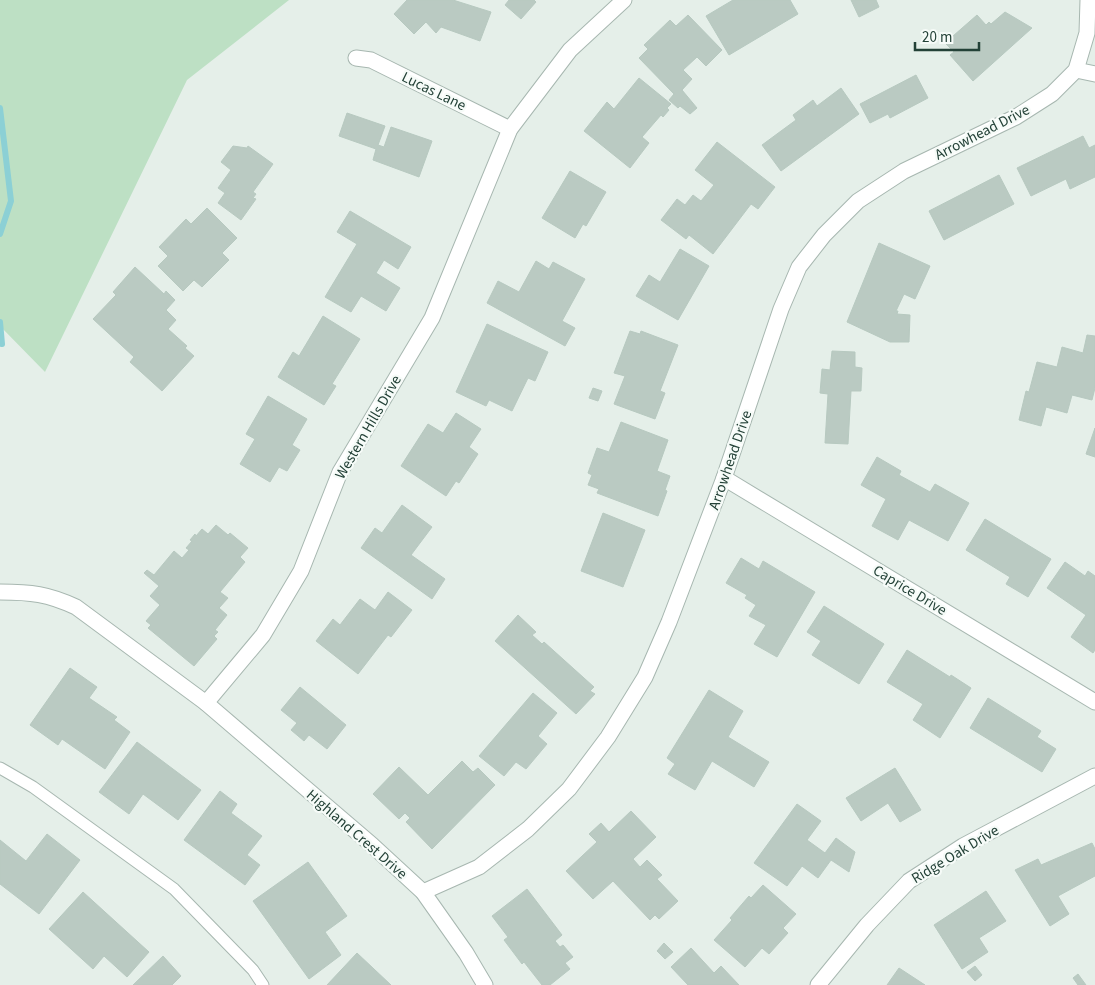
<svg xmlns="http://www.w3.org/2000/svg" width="1095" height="985" font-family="'Source Sans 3',sans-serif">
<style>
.green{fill:#bde0c4}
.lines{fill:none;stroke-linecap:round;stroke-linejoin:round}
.stream{stroke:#8cd0d5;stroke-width:6}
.building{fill:#bacac2;stroke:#b7c9c0}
.service-casing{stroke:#a7b7b0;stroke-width:13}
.minor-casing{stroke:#a7b7b0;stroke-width:17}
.service{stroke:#fff;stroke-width:11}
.minor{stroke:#fff;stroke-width:15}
.labels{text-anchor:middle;stroke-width:4.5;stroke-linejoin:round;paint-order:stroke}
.street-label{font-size:15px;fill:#234137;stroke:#f6fbf8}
</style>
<rect width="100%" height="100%" fill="#e5efe9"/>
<polygon class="green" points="0,0 289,0 187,80 45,372 0,326"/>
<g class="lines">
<g class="stream">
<polyline points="0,108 11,201 0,234"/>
<polyline points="0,322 2,344"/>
</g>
</g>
<g class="building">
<polygon points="407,0 453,0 491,12 480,41 441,27 436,33 426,22 414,34 394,14"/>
<polygon points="509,0 534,0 536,2 521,19 505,5"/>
<polygon points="733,0 790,0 798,14 729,55 706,16"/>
<polygon points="851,0 876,0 879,7 859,17"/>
<polygon points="1005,12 1032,28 973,81 950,55 954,52 945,43 977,15 986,25 989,22 991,24"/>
<polygon points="688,15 722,50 706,66 697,57 683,70 692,79 682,90 697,108 690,114 680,106 678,108 669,100 674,94 639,58 648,49 644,45 670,20 676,26"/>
<polygon points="916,75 928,98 890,118 888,114 870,123 860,104"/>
<polygon points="639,78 671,104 667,108 669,110 663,117 661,115 642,137 649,143 630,168 584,131 607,102 614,109"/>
<polygon points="841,88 859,114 781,171 762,145 796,120 793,115 813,100 817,106"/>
<polygon points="347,113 385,126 378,145 384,147 391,127 432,141 419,177 373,160 376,149 339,136"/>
<polygon points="1083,136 1089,148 1095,145 1095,177 1070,189 1066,179 1031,196 1017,168"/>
<polygon points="717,142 775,187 758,209 751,204 713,254 689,235 686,239 661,220 677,199 685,205 693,195 701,201 714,185 695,170"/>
<polygon points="233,146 247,148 248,146 273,164 253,192 256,194 253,198 256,199 241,220 218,203 225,193 218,188 231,170 221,162"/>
<polygon points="570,171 606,192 586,226 583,224 575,238 542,218"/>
<polygon points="999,175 1014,204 944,240 929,211"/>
<polygon points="207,208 237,238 222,253 229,260 202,287 194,280 183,291 158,266 168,256 159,247 186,219 191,224"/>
<polygon points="350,211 411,247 398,269 384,260 376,273 400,288 386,311 361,296 351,312 325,297 357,244 337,232"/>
<polygon points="879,243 930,266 915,299 904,294 896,311 898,311 897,314 910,315 909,342 890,342 847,322"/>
<polygon points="680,249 709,266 678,320 636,296 649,275 660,282"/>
<polygon points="536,261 549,269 553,262 585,279 562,321 575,328 565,346 487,303 498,281 519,292"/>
<polygon points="135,267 164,294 166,291 175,300 166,310 176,320 168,329 187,346 185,348 194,356 162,391 130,362 134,357 93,319 116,295 113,292"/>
<polygon points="323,316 360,339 332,384 336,386 324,405 278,377 293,352 299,356"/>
<polygon points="487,324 548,352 535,381 528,378 512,411 489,400 486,406 456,392"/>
<polygon points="630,331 640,334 641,331 678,345 660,391 665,393 655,419 614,404 625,376 614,373"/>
<polygon points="1087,335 1095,336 1095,388 1092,400 1072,395 1067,413 1046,407 1041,426 1019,420 1026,391 1029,392 1037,362 1057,367 1062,347 1083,353"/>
<polygon points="832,351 855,352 855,367 862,368 861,391 851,391 848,444 825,443 828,394 820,393 822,369 830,370"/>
<polygon points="593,388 602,391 598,401 589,398"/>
<polygon points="268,396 307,419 292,445 300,450 287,471 279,467 270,482 240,464 255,439 246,434"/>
<polygon points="456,413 481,429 469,447 478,454 459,483 456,481 446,496 401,466 428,424 443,433"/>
<polygon points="621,422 668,440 657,471 670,476 665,490 667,491 658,516 597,493 599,489 588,485 592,475 588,473 597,448 609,452"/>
<polygon points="1095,428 1095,457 1086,454"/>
<polygon points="877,457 901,471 899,475 930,492 935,484 969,503 948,541 909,520 898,540 872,526 886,499 861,485"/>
<polygon points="402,505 432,527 411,555 445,579 432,599 361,548 375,528 382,533"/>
<polygon points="603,513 645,530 623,587 581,571"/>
<polygon points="985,519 1051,559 1028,597 1006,584 1010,577 966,550"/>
<polygon points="216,525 228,535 230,533 248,548 240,557 245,562 220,592 228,598 219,608 227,615 215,630 218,632 214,636 217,639 194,666 148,628 151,625 146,621 160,605 150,596 159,586 144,573 147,570 154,575 174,551 182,558 189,550 186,548 192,541 190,540 195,534 196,536 202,529 208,534"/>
<polygon points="741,558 759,569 763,561 815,592 777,657 754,644 766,625 749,616 756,605 745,598 747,595 726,583"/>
<polygon points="1065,562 1085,576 1088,571 1095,576 1095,650 1093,653 1071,637 1086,615 1047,588"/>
<polygon points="388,592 412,610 391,637 388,635 358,674 316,641 333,619 340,625 360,599 375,610"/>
<polygon points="824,606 884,644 859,684 812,655 821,641 807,632"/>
<polygon points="518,615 536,632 532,635 542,644 544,642 594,687 590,691 595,694 576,714 495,641"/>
<polygon points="907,650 950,677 951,675 971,688 940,738 913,720 923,704 887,682"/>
<polygon points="70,668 97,687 89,698 117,717 114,720 130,732 105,769 62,739 58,745 30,725"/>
<polygon points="300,687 346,725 327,749 309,735 304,741 291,730 297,723 281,710"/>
<polygon points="709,690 743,711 728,737 769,762 754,787 712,761 695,790 668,774 675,764 667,758"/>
<polygon points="533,693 557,713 538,736 547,744 526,769 516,762 504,776 479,756"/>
<polygon points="988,698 1041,731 1037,737 1056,749 1042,772 970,728"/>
<polygon points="137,742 201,790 178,820 143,794 129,814 99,792"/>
<polygon points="462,761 473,772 478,768 495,785 432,849 406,822 410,818 405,813 399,819 373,794 399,767 428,795"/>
<polygon points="895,768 921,810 900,822 888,803 861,821 846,798"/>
<polygon points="220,791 237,804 231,813 262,836 247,855 260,865 245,885 184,840"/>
<polygon points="797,804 821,821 807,840 825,853 836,838 855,852 849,872 831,860 818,878 802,866 787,886 754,863"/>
<polygon points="631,811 656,837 633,859 640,867 647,860 662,875 657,879 678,901 659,919 655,915 650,920 613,881 593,899 566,871 597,842 589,834 601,823 609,832"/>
<polygon points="47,834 80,860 39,914 0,884 0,840 26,861"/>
<polygon points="1092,843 1095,849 1095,876 1058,896 1069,914 1050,926 1015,870 1038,859 1041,865"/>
<polygon points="308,862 347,916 325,932 341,955 309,979 253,901"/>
<polygon points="763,885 796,914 783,928 788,933 769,954 762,948 745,967 714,940 732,920 730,918 749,896 751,898"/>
<polygon points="527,889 562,935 555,941 560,947 563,945 573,957 565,963 570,969 550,985 542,985 524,962 522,964 504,940 508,937 492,916"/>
<polygon points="986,891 1006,921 979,938 988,952 962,969 934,925"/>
<polygon points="83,892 149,952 127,977 104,956 93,969 49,929"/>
<polygon points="664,943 673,952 665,959 657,951"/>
<polygon points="691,948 714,973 721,966 739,985 688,985 671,967"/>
<polygon points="357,953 391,985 327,985"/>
<polygon points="163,956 181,976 172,985 133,985"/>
<polygon points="975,966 982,975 975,981 967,972"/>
<polygon points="899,968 925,985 887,985"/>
<polygon points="1078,974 1086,985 1078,985 1073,978"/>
</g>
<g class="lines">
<g class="service-casing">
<polyline id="service" points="0,768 33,787 174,889 253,970 263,985"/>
</g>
<g class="minor-casing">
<g id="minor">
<polyline points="356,58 371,60 510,129"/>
<polyline points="1076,70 1095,74"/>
<polyline points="724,478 1095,702"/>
<path d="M0,592C31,592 48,594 76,607L206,703L372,845L423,892L466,953L485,985"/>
<polyline points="206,703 263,635 301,571 340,472 432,318 510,129 570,50 624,0"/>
<polyline points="423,892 479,867 528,829 569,789 608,737 645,677 669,622 724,478 781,309 799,267 824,235 858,201 904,171 1016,117 1052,94 1076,70 1087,33 1088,0"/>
<polyline points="818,985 867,925 909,881 963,846 1095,776"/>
</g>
</g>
<use href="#service" class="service"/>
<use href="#minor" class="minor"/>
</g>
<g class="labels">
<g class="street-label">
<text transform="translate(434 91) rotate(26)" y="5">Lucas Lane</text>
<text transform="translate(982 132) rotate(-27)" y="5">Arrowhead Drive</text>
<text transform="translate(368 427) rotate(-60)" y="5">Western Hills Drive</text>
<text transform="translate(730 460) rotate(-71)" y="5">Arrowhead Drive</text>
<text transform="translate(910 590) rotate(31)" y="5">Caprice Drive</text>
<text transform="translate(357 834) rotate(41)" y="5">Highland Crest Drive</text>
<text transform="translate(955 854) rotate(-31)" y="5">Ridge Oak Drive</text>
</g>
</g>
<path d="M915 42v8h64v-8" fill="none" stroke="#234137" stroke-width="2.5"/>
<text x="922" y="42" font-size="15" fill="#234137" stroke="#f6fbf8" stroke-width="4" paint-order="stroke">20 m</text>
</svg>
